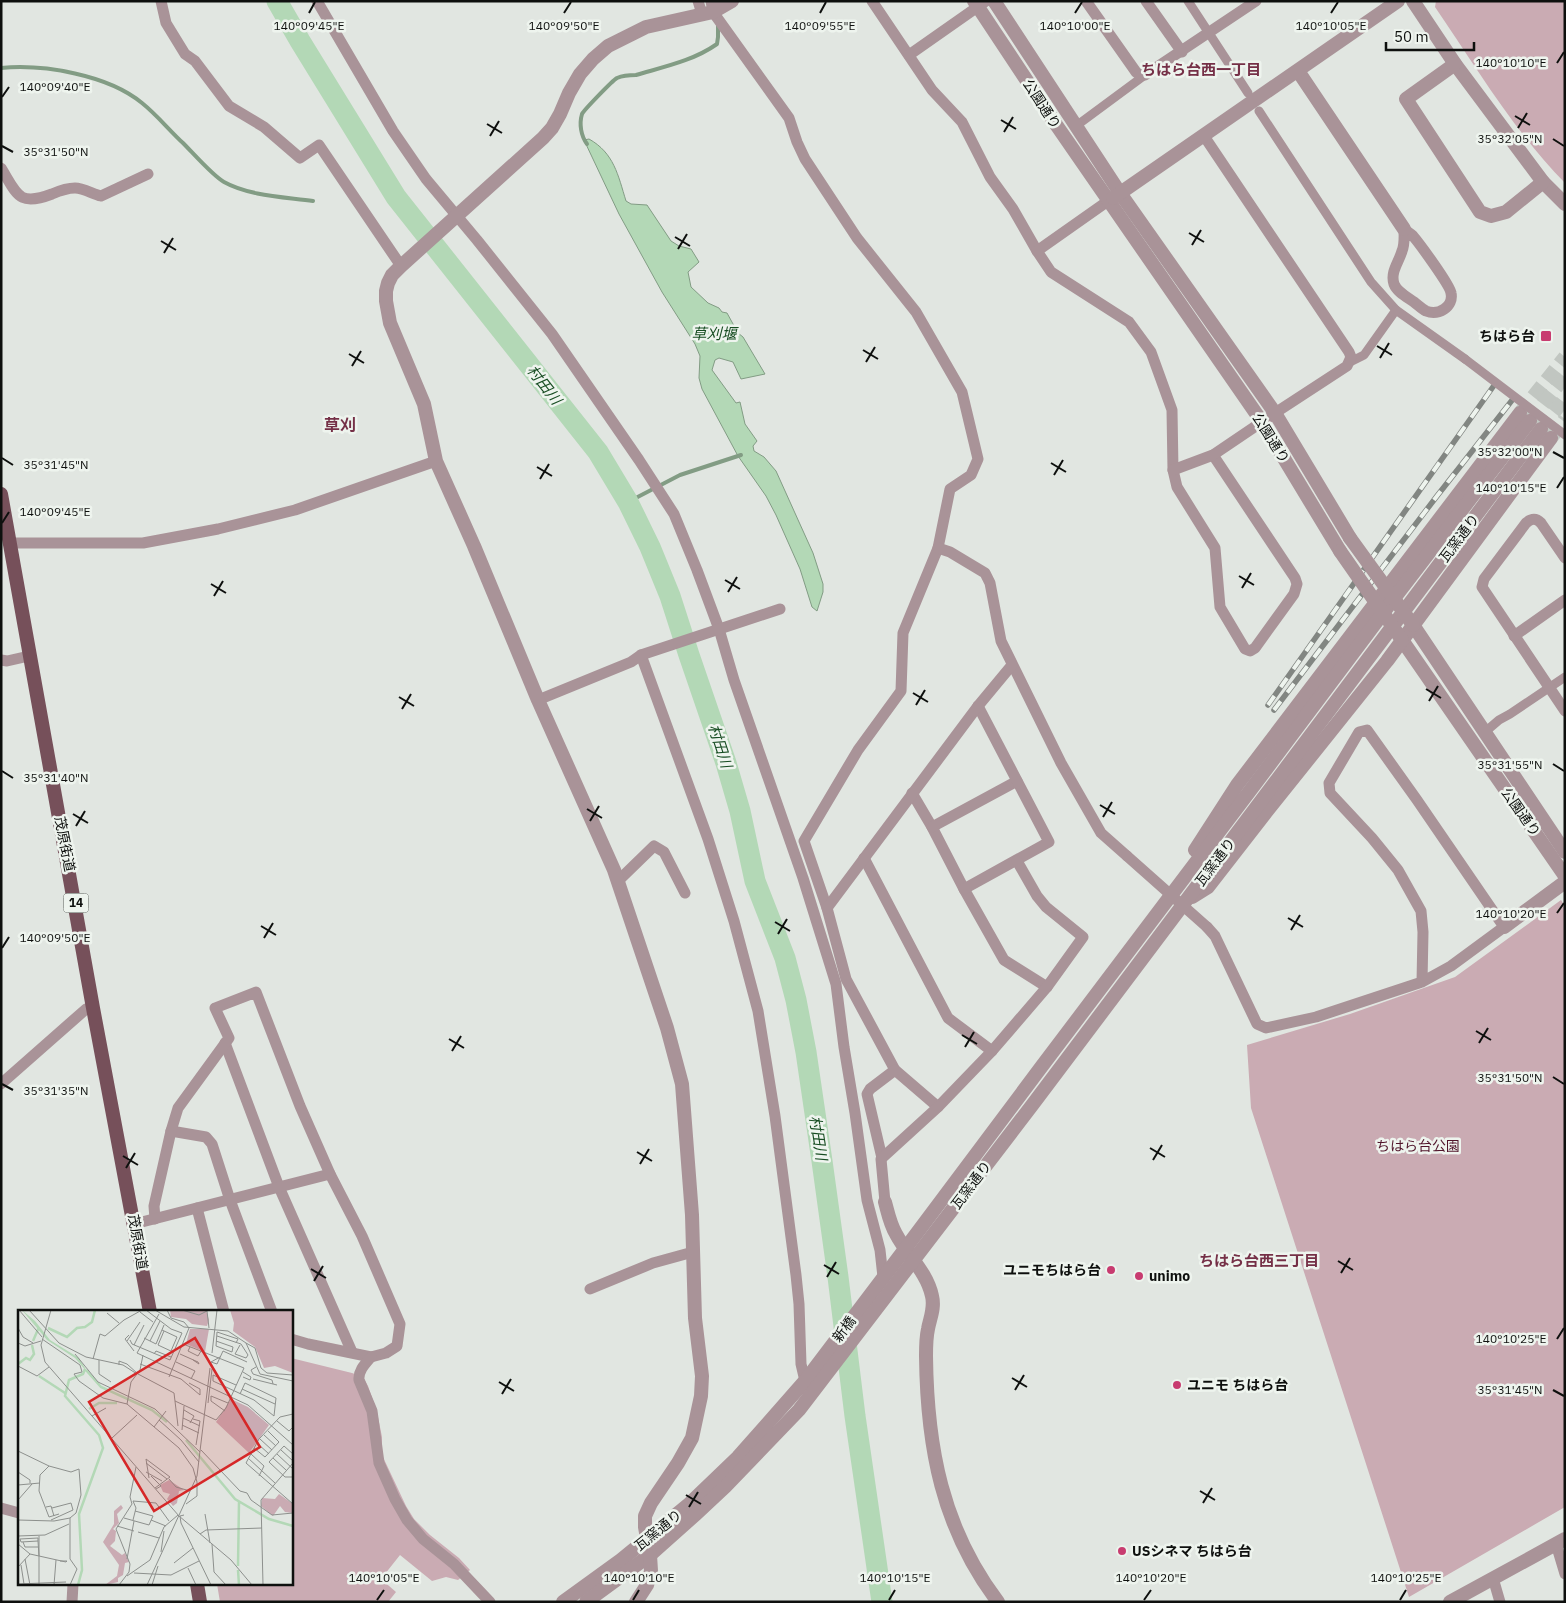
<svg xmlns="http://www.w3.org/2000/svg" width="1566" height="1603" font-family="'IBM Plex Sans','Noto Sans JP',sans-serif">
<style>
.green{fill:#caabb3}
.water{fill:#b3d8b6;stroke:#829c84}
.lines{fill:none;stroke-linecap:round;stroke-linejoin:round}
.stream{stroke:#829c84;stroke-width:4}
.river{stroke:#b3d8b6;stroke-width:21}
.tertiary-tunnel{stroke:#c1c6c1;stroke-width:14;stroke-dasharray:14 7;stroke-linecap:butt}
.pedestrian{stroke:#a99398;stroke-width:9}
.minor{stroke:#a99398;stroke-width:11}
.tertiary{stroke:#a99398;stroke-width:14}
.primary{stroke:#76505a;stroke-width:14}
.rail-casing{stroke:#828682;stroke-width:5.5}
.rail{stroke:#eef4ee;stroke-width:4;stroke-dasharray:11;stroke-linecap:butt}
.pedestrian-bridge{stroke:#a99398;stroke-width:9}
.minor-bridge{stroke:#a99398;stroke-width:11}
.tertiary-bridge{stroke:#a99398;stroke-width:14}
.ticks{fill:none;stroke:#0e100e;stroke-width:2}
.poi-dot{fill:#c83c70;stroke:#eef4ee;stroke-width:2}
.labels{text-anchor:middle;stroke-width:5;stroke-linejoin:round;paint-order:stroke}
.shield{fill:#eef4ee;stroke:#515451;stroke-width:1}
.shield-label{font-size:12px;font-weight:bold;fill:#0e100e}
.street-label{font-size:14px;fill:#0e100e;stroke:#eef4ee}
.poi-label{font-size:14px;font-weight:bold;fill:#0e100e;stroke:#eef4ee;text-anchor:start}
.park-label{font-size:14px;fill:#50142a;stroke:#eef4ee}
.neighbourhood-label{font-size:15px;font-weight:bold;fill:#753047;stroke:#eef4ee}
.water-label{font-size:15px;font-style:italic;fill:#174d22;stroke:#eef4ee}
.quarter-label{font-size:16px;font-weight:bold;fill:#753047;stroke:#eef4ee}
.inset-river{fill:none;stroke:#b3d8b6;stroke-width:2.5}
.inset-road{fill:none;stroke:#8d908d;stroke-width:1}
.view{fill:#d62828;fill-opacity:0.15;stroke:#d62828;stroke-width:2.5}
.inset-edge{fill:none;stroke:#0e100e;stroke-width:2.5}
.ticks-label{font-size:12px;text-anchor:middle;fill:#0e100e;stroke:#eef4ee;stroke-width:5;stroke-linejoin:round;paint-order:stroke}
</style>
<rect width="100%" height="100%" fill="#e1e6e1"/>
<g class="green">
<path d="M1436,1H1565V183C1514,131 1476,67 1435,7Z"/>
<polygon points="1561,900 1565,906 1565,1507 1409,1597 1251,1108 1247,1045 1350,1014 1455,977"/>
<polygon points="291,1358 352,1373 363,1377 368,1386 377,1412 382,1437 382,1455 406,1506 414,1519 430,1535 459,1558 470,1570 458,1580 446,1577 432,1581 400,1555 381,1579 396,1592 388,1602 220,1602 217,1584 291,1584"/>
</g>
<path class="water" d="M589,139C614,153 618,175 626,201L631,204L647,205L671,241L679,246L691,249L699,262L688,272L691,287L708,303L719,308L722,312L727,313L738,333L743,337L765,374L741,379L733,362L719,358L715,360L712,370L736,403L740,402L745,424L757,441L753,446L754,451L764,457L776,471L813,553L823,584V592L817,611L812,607L800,569L776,515L766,496L738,456L702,389L699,378L700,356L695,344L662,292L619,214L584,140Z"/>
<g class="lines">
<g class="stream">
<path d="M1,68C44,64 108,75 142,103C157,115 169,130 183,143C193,153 213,176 224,182C249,196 285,197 313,201"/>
<path d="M587,144C581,136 579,124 582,114C584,110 612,81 617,78C624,75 629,75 636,75C663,67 693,61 717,44L718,37V25"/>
<polyline points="628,502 680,475 741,455"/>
</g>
<polyline class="river" points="277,1 300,41 396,197 598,452 628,502 650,547 670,596 689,655 726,763 740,811 755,881 785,958 796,1000 806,1052 822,1161 838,1277 855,1416 882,1602"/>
<g class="tertiary-tunnel">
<polyline points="1520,413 1565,357"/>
<polyline points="1530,421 1565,376"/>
<polyline points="1541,429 1565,398"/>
<polyline points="1551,438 1565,419"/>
</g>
<g class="pedestrian">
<polyline points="1188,1 1248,93"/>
<polyline points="1259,111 1371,282 1396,310 1465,359"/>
<polyline points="1076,126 1145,75"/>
<polyline points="1350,362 1364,355 1396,310"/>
<polyline points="1485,732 1499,720 1510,714 1565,677"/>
</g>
<g class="minor">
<polyline points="161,1 166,23 185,54 195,61 229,106 264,127 300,158 319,145 401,266"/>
<polyline points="317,1 393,131 426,179 477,240 552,334 639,460 674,514 697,570 719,629 734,680 803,878 836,984 844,1047 855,1113 867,1200 880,1250 883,1277"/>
<polyline points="698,1 702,14"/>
<polyline points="711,1 713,12 789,118 797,142 805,159 857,238 916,312 962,392 978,459 971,475 950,489 938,548 903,633 901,691 858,750 804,841 827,908 846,979 895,1070 938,1107"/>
<polyline points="872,1 932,90 962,122 990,177 1013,209 1037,251 1051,272 1129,322 1151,352 1172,410 1173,470 1177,487 1215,548 1220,607 1245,649 1250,651 1255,648 1294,594 1297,584 1295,578 1213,455"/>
<polyline points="1086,1 1136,72 1140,75 1145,75 1256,1"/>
<polyline points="1146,1 1182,52"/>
<polyline points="909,55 986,1"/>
<path d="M1,168C17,194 18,207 52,194C59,191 67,188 75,188C83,188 93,194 101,196L148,174"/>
<path d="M1404,229C1406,231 1410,233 1413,236C1419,243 1450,285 1451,293C1454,307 1438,316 1426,311C1422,309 1418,305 1414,302C1407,297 1397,292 1394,284C1390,272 1399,262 1402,251C1405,244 1404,236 1404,229Z"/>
<polyline points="1037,251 1108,201"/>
<polyline points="1173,470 1213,455 1275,413 1347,366 1351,357 1349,352 1204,136"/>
<polyline points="10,543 143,543 218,529 295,510 436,461"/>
<polyline points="938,548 950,552 985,573 990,583 1001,641 1061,763 1101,833 1127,856"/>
<path d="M1565,558L1541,523C1536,518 1532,518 1526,523L1484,579L1482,587L1565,711"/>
<polyline points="1514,636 1565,600"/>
<polyline points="641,655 708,839 734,921 758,1011 775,1116 796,1275 799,1304 801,1364 805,1381"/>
<polyline points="1,660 7,661 29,656"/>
<polyline points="538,700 631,662 641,655 780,609"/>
<polyline points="912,793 932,827 964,889 1004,960 1047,987"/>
<polyline points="932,827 1017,781"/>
<polyline points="864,858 948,1018 992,1051"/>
<polyline points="618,881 654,846 664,852 685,893"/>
<polyline points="964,889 1049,842 978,706"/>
<polyline points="827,908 978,706 1012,665"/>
<polyline points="1207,927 1215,936 1257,1024 1266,1028 1316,1017 1422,982 1451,966 1504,927 1417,800 1367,730 1359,732 1329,783 1330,793 1372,838 1398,870 1421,911 1423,932 1422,982"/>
<polyline points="225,1043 279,1187 352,1352"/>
<polyline points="1,1084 86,1009 93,1008"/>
<polyline points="171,1131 206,1137 212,1144 230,1200 272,1312"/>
<polyline points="882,1158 867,1094 870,1089 895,1070"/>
<polyline points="885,1202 881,1159 938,1107 992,1051 1047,987 1083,937 1046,907 1037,896 1017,861"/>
<polyline points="197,1208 224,1312"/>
<polyline points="155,1219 154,1206 171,1131 178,1108 229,1038 215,1008 256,992 300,1106 330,1174 362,1236 400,1324 397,1346 386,1353 371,1357 308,1344 291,1339"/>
<polyline points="134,1224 330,1174"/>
<polyline points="590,1289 653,1263 693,1252"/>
<path d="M371,1357C365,1364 358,1371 359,1380L372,1411L379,1463L395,1499L407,1520L423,1539L454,1564L490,1602"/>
<polyline points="1,1508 19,1513"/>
<polyline points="1556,1544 1565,1574"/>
<polyline points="1493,1578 1500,1602"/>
<polyline points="72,1602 73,1584"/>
</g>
<g class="tertiary">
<polyline points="974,1 1057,126 1262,422 1340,551"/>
<polyline points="994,1 1120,193 1275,413 1350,538"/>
<polyline points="1413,1 1455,64 1543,182 1565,204"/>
<polyline points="1455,64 1406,99 1480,212 1491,216 1506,212 1543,182"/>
<polyline points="1298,71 1404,229"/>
<polyline points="1113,198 1398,1"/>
<polyline points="1413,625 1565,852"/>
<polyline points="1402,640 1565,876"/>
<polyline points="1195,850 1237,785 1520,413"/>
<polyline points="1192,897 1208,887 1267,811 1387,661 1551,438"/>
<polyline points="1504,927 1565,882"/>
<path d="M885,1202C888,1213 890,1224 896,1234C907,1255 927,1272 932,1296C935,1308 930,1318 928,1329C926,1338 926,1347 926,1356C927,1447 942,1528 998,1602"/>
<polyline points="563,1602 621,1560 688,1505 738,1457 805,1381 905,1249 1042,1066 1249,792 1392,601 1530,421"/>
<polyline points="586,1602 650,1555 696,1514 725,1487 799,1410 1033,1104 1541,429"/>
<polyline points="636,1602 647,1585 651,1571 650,1555 645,1527 645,1516 651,1503 678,1463 692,1438 701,1396 702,1376 695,1318 692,1215 682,1084 667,1028 614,870 538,700 474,546 436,461 424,404 390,323 386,301 386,291 388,283 392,275 401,266 543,138 552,128 560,114 569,93 580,74 593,59 608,46 646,27 713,12 732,1"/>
<polyline points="1450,1602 1565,1539"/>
</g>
<g class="primary">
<polyline points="1,494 93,1008 150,1312"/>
<polyline points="197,1584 200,1602"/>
</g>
<g class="rail-casing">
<g id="rail">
<polyline points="1268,705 1495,384"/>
<polyline points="1274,710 1437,496 1513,399"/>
</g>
</g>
<use href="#rail" class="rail"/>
<polyline class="pedestrian-bridge" points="1465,359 1565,435"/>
<polyline class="minor-bridge" points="1127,856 1207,927"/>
<g class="tertiary-bridge">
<polyline points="1350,538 1413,625"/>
<polyline points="1340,551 1402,640"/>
</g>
</g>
<path class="ticks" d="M309,13L315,2M564,13L571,2M820,13L826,2M1075,13L1082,2M1331,13L1338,2M1557,63L1564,52M2,97L9,87M1515,116L1530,125M1001,120L1016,129M487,124L502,133M1518,128L1527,113M1004,132L1013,117M490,136L499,121M1553,139L1564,146M2,146L13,152M1189,233L1204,242M675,237L690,246M161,241L176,250M1192,245L1201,230M678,249L687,234M164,253L173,238M1377,346L1392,355M863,350L878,359M349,354L364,363M1380,358L1389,343M866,362L875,347M352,366L361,351M1553,452L1564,458M2,458L13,465M1051,463L1066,472M537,467L552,476M1054,475L1063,460M540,479L549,464M1557,488L1564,477M2,523L9,512M1239,576L1254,585M725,580L740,589M211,584L226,593M1242,588L1251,573M728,592L737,577M214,596L223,581M1426,689L1441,698M913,693L928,702M399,697L414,706M1429,701L1438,686M916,705L925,690M402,709L411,694M1553,764L1564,771M2,771L13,778M1100,805L1115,814M587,809L602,818M73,814L88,823M1103,817L1112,802M590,821L599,806M76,826L85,811M1557,913L1564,903M1288,918L1303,927M775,922L790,931M261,926L276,935M1291,930L1300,915M778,934L787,919M264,938L273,923M2,948L9,937M1476,1031L1491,1040M962,1035L977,1044M449,1039L464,1048M1479,1043L1488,1028M965,1047L974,1032M452,1051L461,1036M1553,1077L1564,1084M2,1084L13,1090M1150,1148L1165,1157M637,1152L652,1161M123,1156L138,1165M1153,1160L1162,1145M640,1164L649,1149M126,1168L135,1153M1338,1261L1353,1270M824,1265L839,1274M311,1269L326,1278M1341,1273L1350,1258M827,1277L836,1262M314,1281L323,1266M1557,1339L1564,1328M1012,1378L1027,1387M499,1382L514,1391M1015,1390L1024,1375M1553,1390L1564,1396M502,1394L511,1379M1200,1491L1215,1500M686,1495L701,1504M1203,1503L1212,1488M689,1507L698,1492M377,1600L384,1590M633,1600L639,1590M889,1600L895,1590M1144,1600L1151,1590M1400,1600L1406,1590"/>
<g class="poi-dot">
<rect x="1540" y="330" width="12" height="12" rx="2.5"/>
<circle cx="1111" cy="1270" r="5"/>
<circle cx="1139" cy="1276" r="5"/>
<circle cx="1177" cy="1385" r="5"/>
<circle cx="1122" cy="1551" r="5"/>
</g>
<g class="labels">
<rect class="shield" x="63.5" y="893.5" width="25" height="19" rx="4"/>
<g class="shield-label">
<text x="76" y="907">14</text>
</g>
<g class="street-label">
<text transform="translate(1042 104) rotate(57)" y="5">公園通り</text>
<text transform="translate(1271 438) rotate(58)" y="5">公園通り</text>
<text transform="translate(1459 538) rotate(-53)" y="5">瓦窯通り</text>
<text transform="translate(1521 812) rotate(55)" y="5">公園通り</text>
<text transform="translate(65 844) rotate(79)" y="5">茂原街道</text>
<text transform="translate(1215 862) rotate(-53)" y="5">瓦窯通り</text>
<text transform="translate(971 1185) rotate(-53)" y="5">瓦窯通り</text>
<text transform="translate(138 1242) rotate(80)" y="5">茂原街道</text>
<text transform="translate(844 1329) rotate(-53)" y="5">新橋</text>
<text transform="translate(658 1530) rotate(-39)" y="5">瓦窯通り</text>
</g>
<g class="poi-label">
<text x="1535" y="341" text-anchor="end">ちはら台</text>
<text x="1101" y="1275" text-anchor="end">ユニモちはら台</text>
<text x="1149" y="1281">unimo</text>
<text x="1187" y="1390">ユニモ ちはら台</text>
<text x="1132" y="1556">USシネマ ちはら台</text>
</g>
<g class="park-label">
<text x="1418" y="1151">ちはら台公園</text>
</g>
<g class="neighbourhood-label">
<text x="1201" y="75">ちはら台西一丁目</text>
<text x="1259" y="1266">ちはら台西三丁目</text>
</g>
<g class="water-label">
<text x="714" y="339">草刈堰</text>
<text transform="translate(544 385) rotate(52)" y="5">村田川</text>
<text transform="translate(720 746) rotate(72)" y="5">村田川</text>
<text transform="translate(818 1138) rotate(81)" y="5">村田川</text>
</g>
<g class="quarter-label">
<text x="340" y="431">草刈</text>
</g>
</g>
<g transform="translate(18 1310)">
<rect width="275" height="275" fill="#e1e6e1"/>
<path d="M152,0H188L191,10L189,16L174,14L168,9L153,7ZM212,0H275V63L257,56L246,58L237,37L215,21L216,13ZM172,19H191L187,42L168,34ZM213,89L230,97L251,115L231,143L198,112ZM151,170L166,180L161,181L159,193L155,196L149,189L152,184L145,182L142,175ZM261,184L275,194V203L267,202L262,196L255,206L243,196L244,188L257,189ZM103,195L105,198L99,204L101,213L95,219L98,221L97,231L92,236L104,245L107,243L111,252L107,253L105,265L100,268V272L87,275L99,266L101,255L85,232L96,214V201Z" fill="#caabb3"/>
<path d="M4,0L17,11L32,30L61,48L70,63L57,48L29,30Z" fill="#b3d8b6"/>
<path class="inset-river" d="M30,18L49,27L59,18L67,17L74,12L77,0M15,31L21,17M0,54L8,48L12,50L16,44L14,35M68,60L83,77L134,100L149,112M21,66L47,83M71,99L81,93H99M168,130L217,189L251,209L275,216M220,256L221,192M220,260L221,275M60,275L64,260L61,204L85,138L81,125L47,86L51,70L65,64L67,59"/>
<path class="inset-road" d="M1,0L24,27M11,0L41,33L68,47L105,55L119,64M33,0L23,35L27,52L161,206L213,250L234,275M137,0L166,17L210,21L228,33L242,64L275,71M149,0L153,8L166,12L171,18L151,67M164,0L181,5L189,1M189,1L191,18M122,2L135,12M89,3L101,13M0,18L5,27L15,33M144,20L159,27L153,41M146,21L140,35L155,42M111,25L107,29L116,41M199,26L223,34L230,45L228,48L217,44L222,35M126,28L138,34L146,15M24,29L62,55L64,62L56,64L61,71L85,88L109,94L161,138L175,158L179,172V186L168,194M112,30L114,34L152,50L164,23L153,19L128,0M109,31L122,12M132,31L142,11M198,31L215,37L214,42M0,33L7,36L23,31M228,33L237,38L243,58L249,63L275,65M165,34L226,58M116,35L126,15M172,37L170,41L180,46L183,41M214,42L198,36L199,22L220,29L218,33M119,43L230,95L275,135M119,43L141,4M194,43L199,0M57,44L80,72L137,99L182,142M136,44L138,41L153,47M162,44L180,52L181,54L175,50M202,47L193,52L199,54L205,41L229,52M75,49L82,24L87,26L106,10L124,0M81,50V64L93,72M158,52L177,61L173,69M122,54L163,69L182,85V79L171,73M101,55V51L109,54L120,64L156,83L160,116M0,56L19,66L31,57M238,57L233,60L235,64L254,70L255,74M225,67L232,70L233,67L225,62M235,69L259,75M218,75L195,65V71L236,90L256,106L258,88L227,73L222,84M224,79L257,94M157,91L198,110L208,98L226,58M190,93L194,59M109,94L113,72L122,60L125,45M166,100L176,106L172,113M207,101L193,91V86L210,93M275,104L262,107L241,129L228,153L275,194M74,106L88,98M165,108L182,116M175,109L182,111L178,135M141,110L163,130L181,152M259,111L271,121L275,117M164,115L181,123M136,117L148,101M164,120L166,96M246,125L258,136M94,128L119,105M242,129L254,140M239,133L251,144M236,138L247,147L261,132L250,121M183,140L222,181L229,183L233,190L254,205L275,203M263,140L275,151M0,141L31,156L53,162L61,159L63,185L58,203L52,208L36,211L0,210M233,144L246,156L241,166M259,144L275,159M275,144L266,136L251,152L267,167H275M230,148L257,173M255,148L268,160M128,149L152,167L137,178M128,149L131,168M128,153L149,169M31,156L22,165L21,181L31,207L41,204M0,162L12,170V173M128,162L144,171M133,166L143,176L138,179M151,169L158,177L172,181M0,175L22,173M0,190L14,174M115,191L138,193L151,211M28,197L33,196L36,206M187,204L192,233M166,205L162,206L163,213L193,275M52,208V249L59,259L52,275M106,208L131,215L135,206L117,201M33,210L55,200L53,193L34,198M115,210L118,198L115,191M133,210L148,216M99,216L116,221M120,222L141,228M182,224L188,220L244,218M0,226L27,225L51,214M20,231L3,232L2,229L20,228V231L21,246M5,232L7,237H20M0,234L12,244L48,252L49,251H42M194,234L196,262L208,275M143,242L146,221M7,249L12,275M109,249L116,211M156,253L175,238M3,255L6,274M0,257L12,244M170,258L178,275M116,263L153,265L181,251M109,266L132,250L146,217L160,205M0,274L48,272M21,275V226M36,275L38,250M101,275L111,262L112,254L98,219L114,194L112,187L118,157M129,275L179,166L192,58M134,275L140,256M245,275L243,190L275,153"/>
<path class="view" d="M177,28L242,137L136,201L71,92Z"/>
<rect width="275" height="275" class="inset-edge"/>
</g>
<g class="ticks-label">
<text x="309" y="30">140°09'45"E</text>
<text x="820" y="30">140°09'55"E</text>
<text x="1331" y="30">140°10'05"E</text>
<text x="564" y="30">140°09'50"E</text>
<text x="1075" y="30">140°10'00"E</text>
<text x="1511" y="67">140°10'10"E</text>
<text x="55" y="91">140°09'40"E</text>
<text x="1510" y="143">35°32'05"N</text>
<text x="56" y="156">35°31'50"N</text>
<text x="1510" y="456">35°32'00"N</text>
<text x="56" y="469">35°31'45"N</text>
<text x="1511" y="492">140°10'15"E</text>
<text x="55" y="516">140°09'45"E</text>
<text x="1510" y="769">35°31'55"N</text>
<text x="56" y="782">35°31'40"N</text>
<text x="1511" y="918">140°10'20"E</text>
<text x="55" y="942">140°09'50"E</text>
<text x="1510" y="1082">35°31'50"N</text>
<text x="56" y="1095">35°31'35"N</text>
<text x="1511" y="1343">140°10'25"E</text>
<text x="1510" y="1394">35°31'45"N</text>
<text x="384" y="1582">140°10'05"E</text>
<text x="639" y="1582">140°10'10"E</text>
<text x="895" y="1582">140°10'15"E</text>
<text x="1151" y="1582">140°10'20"E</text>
<text x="1406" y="1582">140°10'25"E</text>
</g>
<rect width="1566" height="1603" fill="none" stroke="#0e100e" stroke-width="5"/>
<path d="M1386 42v8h88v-8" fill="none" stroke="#0e100e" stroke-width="2.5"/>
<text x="1394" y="42" font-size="15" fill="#0e100e" stroke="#eef4ee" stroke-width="4" paint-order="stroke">50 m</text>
</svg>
